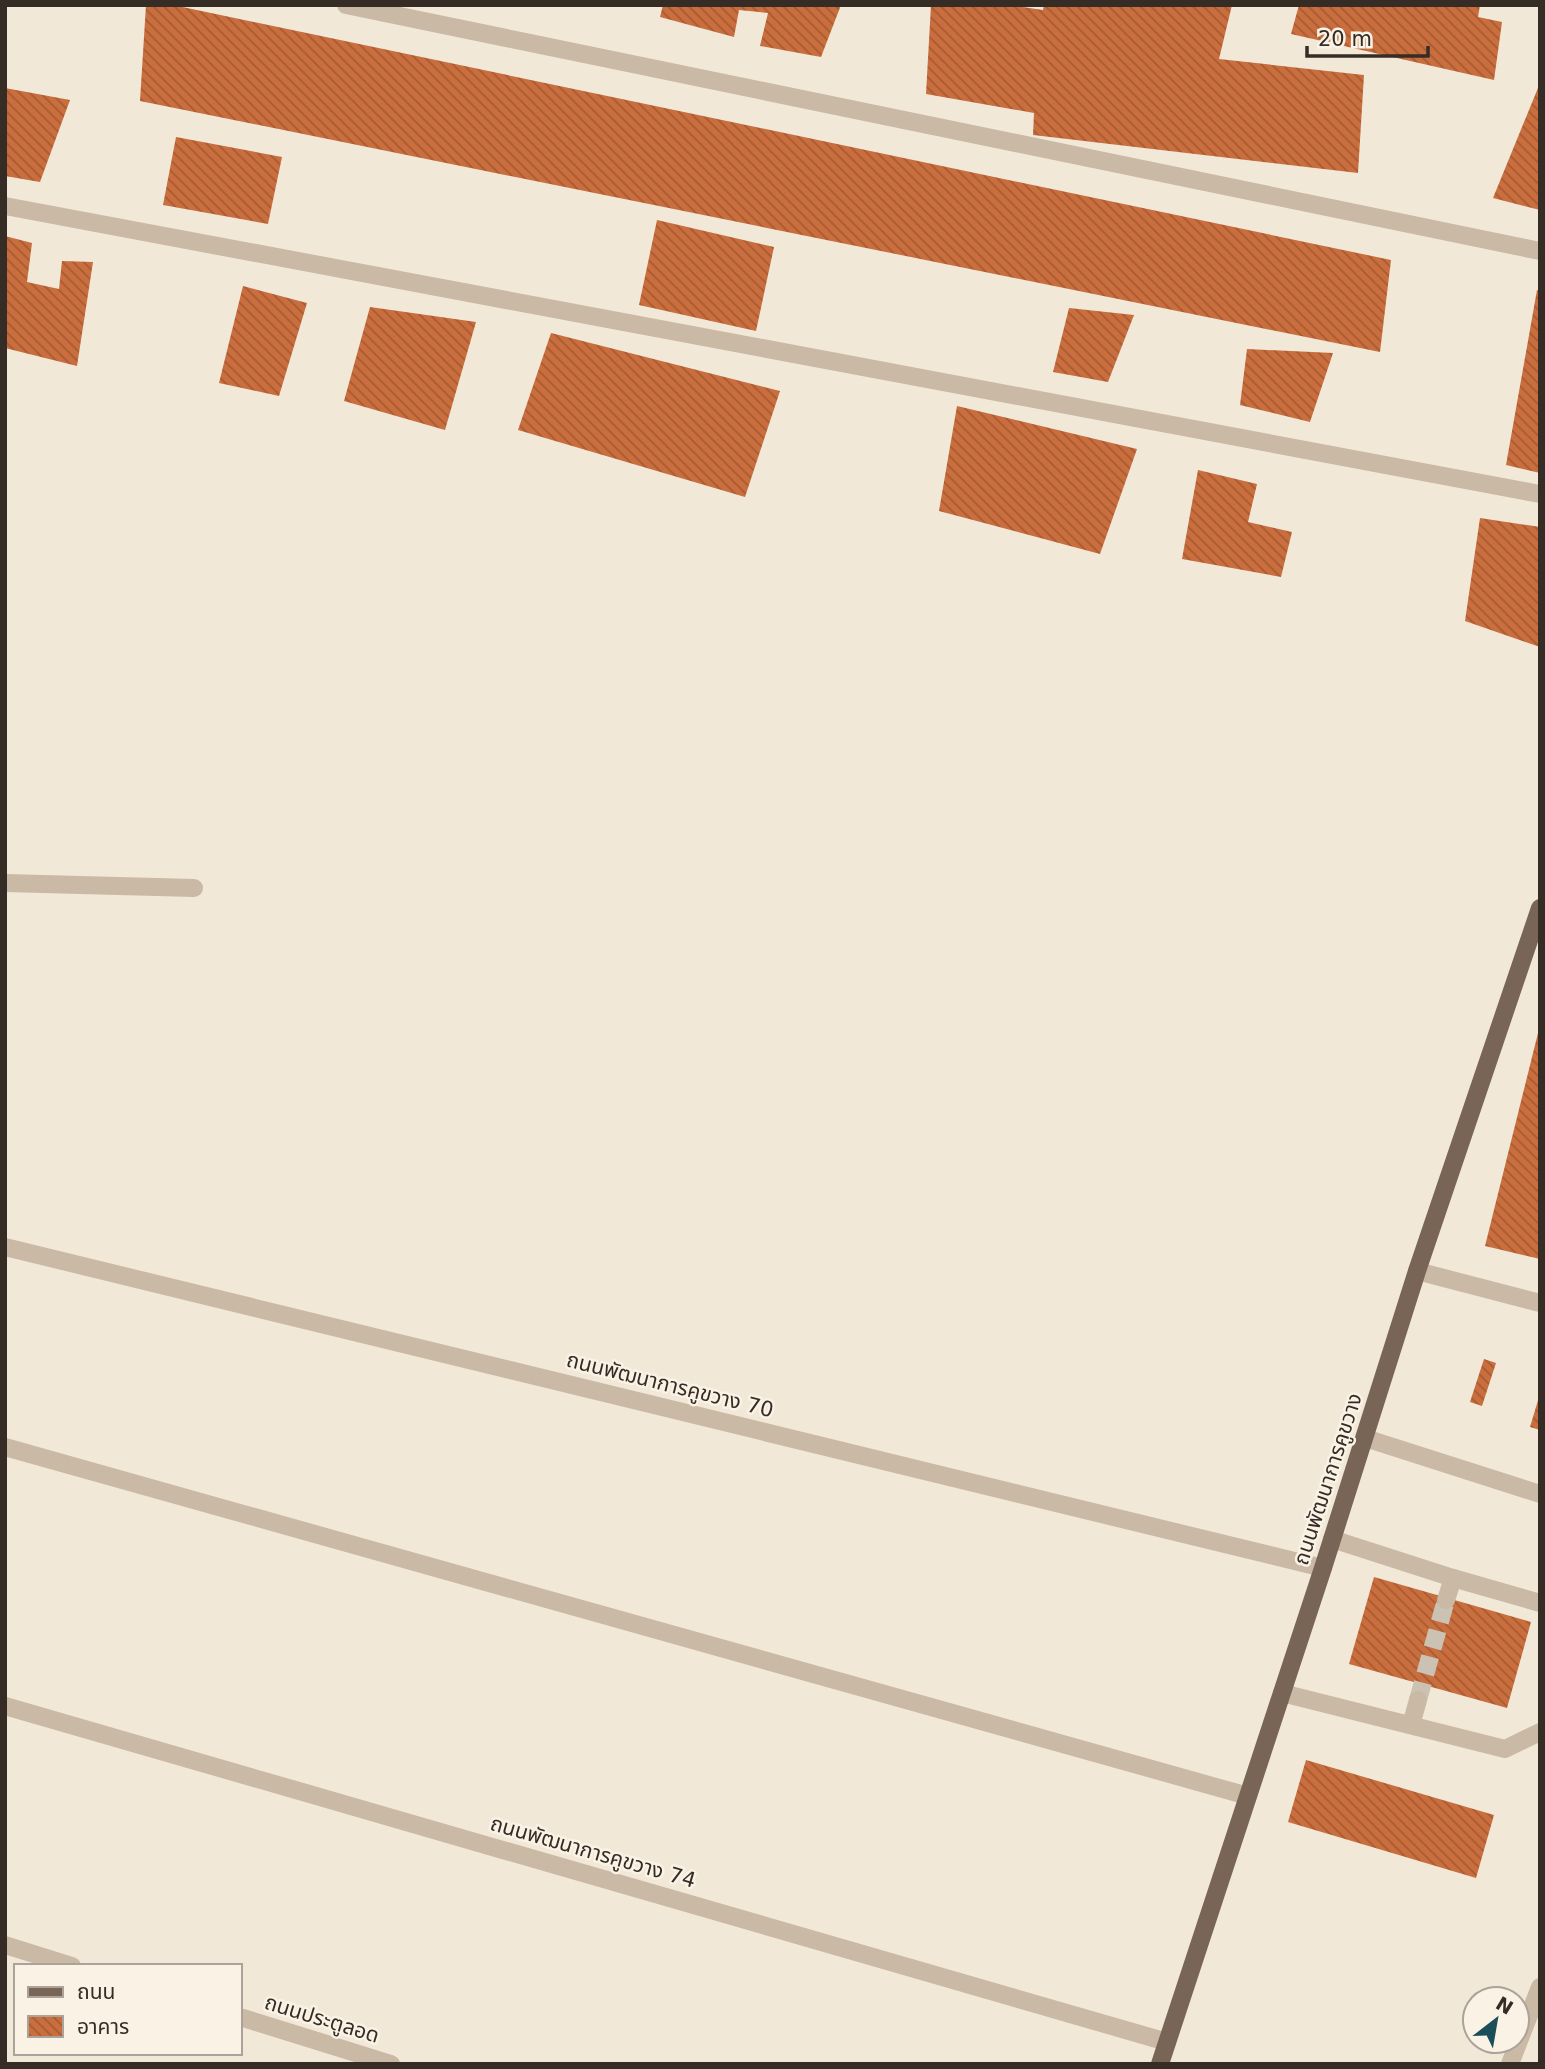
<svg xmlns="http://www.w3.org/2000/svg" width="1545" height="2069" font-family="'DejaVu Sans','Noto Sans Thai',sans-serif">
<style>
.building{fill:url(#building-back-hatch)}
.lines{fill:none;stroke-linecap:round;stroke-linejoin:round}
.minor-tunnel{stroke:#ccc2b4;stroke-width:18;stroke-dasharray:18 9;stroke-linecap:butt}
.minor{stroke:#cab9a4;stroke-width:18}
.major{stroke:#786556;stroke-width:18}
.labels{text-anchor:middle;stroke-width:5;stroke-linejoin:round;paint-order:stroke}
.street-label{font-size:21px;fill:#352c26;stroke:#faf2e5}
</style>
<defs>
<pattern id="building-back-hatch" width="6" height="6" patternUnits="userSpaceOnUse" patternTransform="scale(1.75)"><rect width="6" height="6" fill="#ca6e3e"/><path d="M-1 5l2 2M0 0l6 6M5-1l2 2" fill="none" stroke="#a55b34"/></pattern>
</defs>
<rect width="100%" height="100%" fill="#f2e8d8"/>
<g class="building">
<polygon points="146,5 173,5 1391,260 1380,352 140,101"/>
<polygon points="663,5 841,5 821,57 760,46 768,13 739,10 734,37 660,17"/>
<polygon points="931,5 1010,5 1043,10 1044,5 1232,5 1219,59 1364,75 1358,173 1033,135 1034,113 926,94"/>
<polygon points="1299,5 1480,5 1478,17 1502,22 1494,80 1291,34"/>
<polygon points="1540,83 1540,210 1493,198"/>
<polygon points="5,88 70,100 40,182 5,176"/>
<polygon points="176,137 282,157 268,224 163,205"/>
<polygon points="657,220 774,247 756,331 639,305"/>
<polygon points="5,236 32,243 27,282 59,289 62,261 93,262 77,366 5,348"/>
<polygon points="243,286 307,303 279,396 219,383"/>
<polygon points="1537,290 1540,291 1540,473 1506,465"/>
<polygon points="370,307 476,322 445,430 344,401"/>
<polygon points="1069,308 1134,315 1108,382 1053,372"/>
<polygon points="551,333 780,391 745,497 518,430"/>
<polygon points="1247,349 1333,353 1310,422 1240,405"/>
<polygon points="957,406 1137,449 1100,554 939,511"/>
<polygon points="1198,470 1257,484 1248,522 1292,532 1281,577 1182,559"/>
<polygon points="1480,518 1540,527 1540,647 1465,621"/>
<polygon points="1539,1029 1540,1029 1540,1259 1485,1246"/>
<polygon points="1484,1359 1496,1363 1482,1406 1470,1402"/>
<polygon points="1539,1397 1540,1397 1540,1430 1530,1427"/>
<polygon points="1374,1577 1531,1622 1507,1708 1349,1664"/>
<polygon points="1306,1760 1494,1815 1476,1878 1288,1822"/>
</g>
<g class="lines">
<polyline class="minor-tunnel" points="1418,1700 1446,1600"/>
<g class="minor">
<polyline points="346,5 1540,251"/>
<polyline points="5,206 1540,494"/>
<polyline points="5,883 194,888"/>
<polyline points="5,1247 1323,1568"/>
<polyline points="1417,1271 1540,1303"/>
<polyline points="1365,1438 1540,1494"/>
<polyline points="5,1447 1248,1796"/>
<polyline points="1332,1539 1453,1578 1540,1603"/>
<polyline points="1446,1600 1453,1578"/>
<polyline points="1282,1693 1505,1749 1540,1732"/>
<polyline points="5,1706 1167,2042"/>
<polyline points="1411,1725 1418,1700"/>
<polyline points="5,1945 72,1966"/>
<polyline points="240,2017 391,2064"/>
<polyline points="1510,2064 1540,1987"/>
</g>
<polyline class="major" points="1160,2064 1323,1568 1417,1271 1540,908"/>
</g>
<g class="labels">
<g class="street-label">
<text transform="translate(670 1385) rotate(14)" y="7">ถนนพัฒนาการคูขวาง 70</text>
<text transform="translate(1328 1479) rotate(-72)" y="7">ถนนพัฒนาการคูขวาง</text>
<text transform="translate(593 1852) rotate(16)" y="7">ถนนพัฒนาการคูขวาง 74</text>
<text transform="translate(322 2019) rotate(17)" y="7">ถนนประตูลอด</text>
</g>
</g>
<rect width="1545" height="2069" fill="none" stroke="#352c26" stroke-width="14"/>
<rect x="14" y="1964" width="228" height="91" fill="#faf2e5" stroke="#aba399" stroke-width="2"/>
<rect x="28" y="1987" width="35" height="10" fill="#786556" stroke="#aba399" stroke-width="2"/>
<text x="77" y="1999" font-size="21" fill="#352c26">ถนน</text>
<rect x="28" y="2016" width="35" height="21" fill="url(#building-back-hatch)" stroke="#aba399" stroke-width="2"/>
<text x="77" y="2034" font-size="21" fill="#352c26">อาคาร</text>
<g transform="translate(1496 2020) rotate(31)"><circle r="33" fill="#faf2e5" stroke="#aba399" stroke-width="2"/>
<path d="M0-5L12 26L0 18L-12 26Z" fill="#1a4e58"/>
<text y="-10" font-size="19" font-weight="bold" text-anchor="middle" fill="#352c26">N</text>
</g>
<path d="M1307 46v10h121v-10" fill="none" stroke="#352c26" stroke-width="3.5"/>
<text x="1318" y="46" font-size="21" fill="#352c26" stroke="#faf2e5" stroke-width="5" paint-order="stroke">20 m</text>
</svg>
